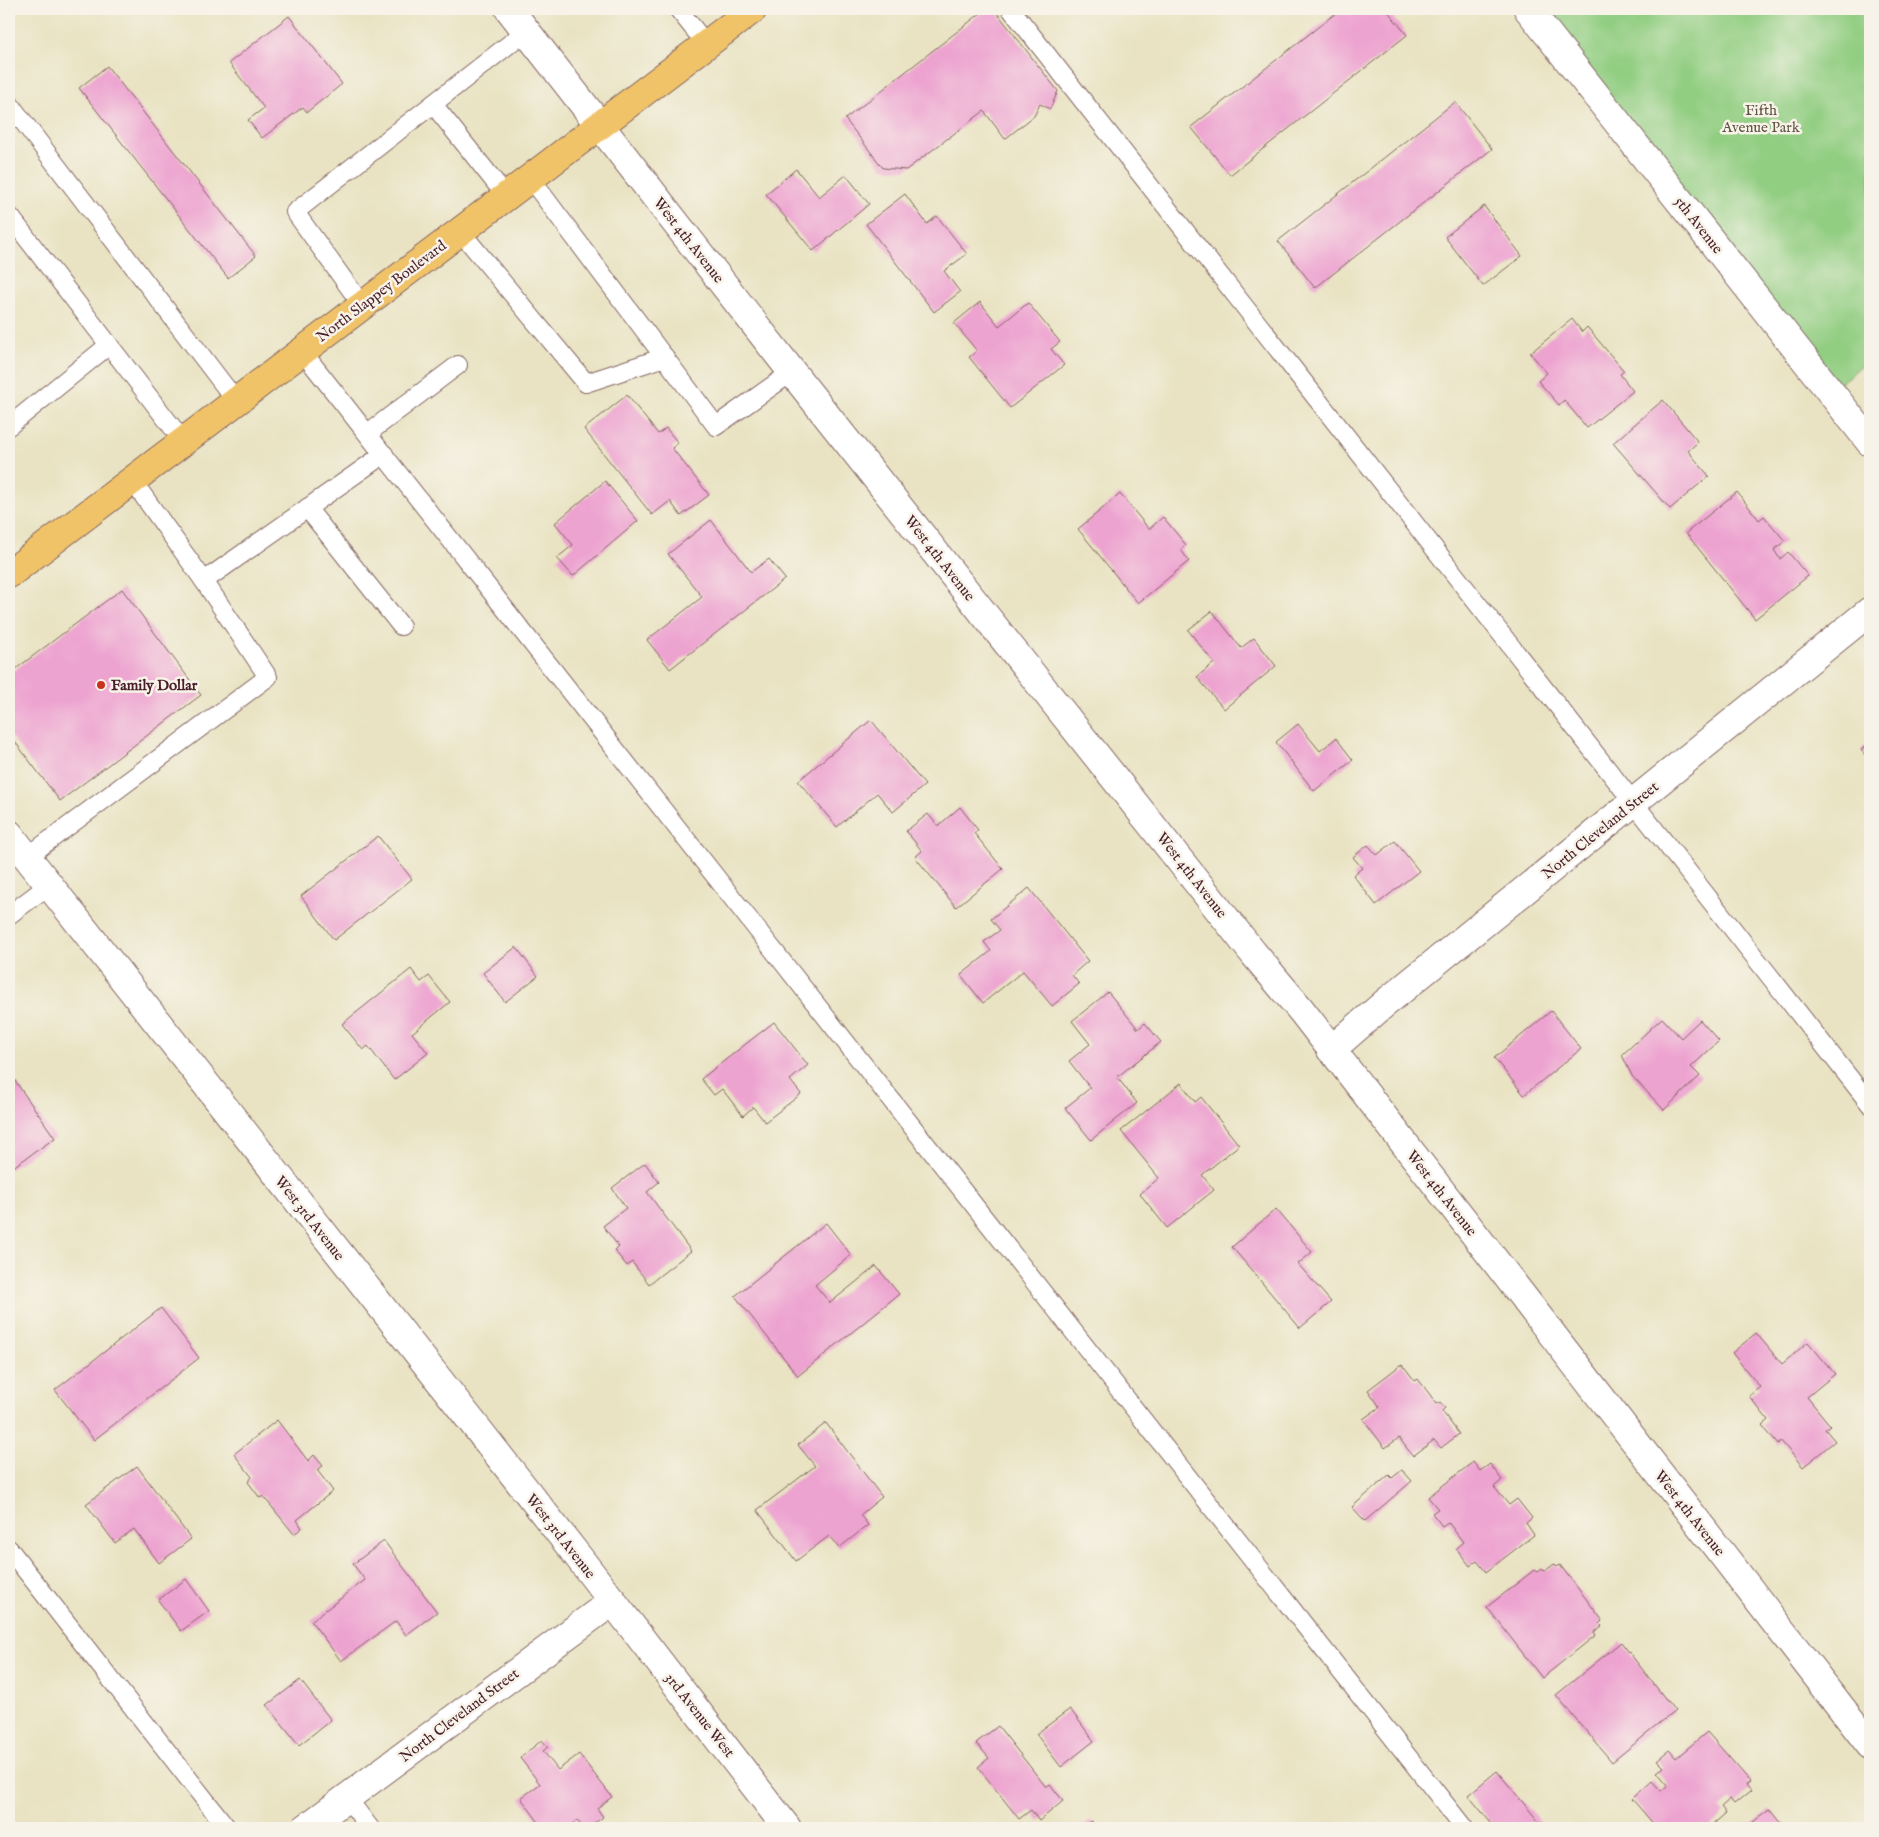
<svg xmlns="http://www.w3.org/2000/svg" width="1879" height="1837" font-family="'IM FELL English',serif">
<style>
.green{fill:#92ce82;stroke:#6e7656}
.building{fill:#eda3d0}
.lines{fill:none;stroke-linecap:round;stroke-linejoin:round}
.lane-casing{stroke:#826460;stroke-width:20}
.street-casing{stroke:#826460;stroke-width:30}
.primary-casing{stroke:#826460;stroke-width:30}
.lane{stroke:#fff;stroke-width:18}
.street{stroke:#fff;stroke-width:28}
.primary{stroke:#f1c369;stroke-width:28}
.poi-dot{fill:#c8321e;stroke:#f7f3e8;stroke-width:2}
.labels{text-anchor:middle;stroke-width:5;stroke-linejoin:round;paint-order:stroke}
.park-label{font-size:15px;fill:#605445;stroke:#f7f3e8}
.street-label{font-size:15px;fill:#4a1f2b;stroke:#f7f3e8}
.poi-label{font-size:15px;font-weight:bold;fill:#4a1f2b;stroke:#f7f3e8;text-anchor:start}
</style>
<rect width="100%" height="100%" fill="#f7f3e8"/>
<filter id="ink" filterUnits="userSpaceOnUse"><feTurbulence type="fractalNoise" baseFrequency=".02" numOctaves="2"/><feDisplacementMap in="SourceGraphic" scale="10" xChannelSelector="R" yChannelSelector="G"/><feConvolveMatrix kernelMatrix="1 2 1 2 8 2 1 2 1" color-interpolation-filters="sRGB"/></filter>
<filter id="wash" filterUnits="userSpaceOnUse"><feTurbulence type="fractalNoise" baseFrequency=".0096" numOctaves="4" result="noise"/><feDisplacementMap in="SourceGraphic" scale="20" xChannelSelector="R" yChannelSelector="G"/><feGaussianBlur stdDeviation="1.12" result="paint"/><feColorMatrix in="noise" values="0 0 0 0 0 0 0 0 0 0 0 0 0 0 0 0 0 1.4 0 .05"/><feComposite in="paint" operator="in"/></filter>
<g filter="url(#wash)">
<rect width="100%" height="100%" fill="#e9e3c3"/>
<polygon class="green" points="1535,9 1870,9 1870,359 1834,388"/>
<g id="blocks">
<g class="building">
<polygon points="986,9 994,9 1058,91 1050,109 1040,104 1034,116 1005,139 984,111 906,170 883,168 845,119"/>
<polygon points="1341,9 1386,9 1407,35 1230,175 1191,127"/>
<polygon points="289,16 342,84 307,112 303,107 262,138 248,120 264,108 229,63"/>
<polygon points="107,66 256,256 228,278 79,88"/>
<polygon points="1455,102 1492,149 1315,288 1278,241"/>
<polygon points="796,169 819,197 846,175 869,204 813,251 766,194"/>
<polygon points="905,194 927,224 937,216 967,254 944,271 960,292 934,312 866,224"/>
<polygon points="1484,206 1522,256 1483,286 1445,237"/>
<polygon points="980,302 999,326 1028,303 1060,342 1051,349 1064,365 1010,408 969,357 977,351 954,323"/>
<polygon points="1572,319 1582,332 1587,327 1624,371 1620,374 1633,391 1587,428 1564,400 1559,405 1538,381 1547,373 1530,353"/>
<polygon points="627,395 658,434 666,428 678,443 672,448 709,495 681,516 670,501 652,515 584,429"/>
<polygon points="1663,400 1698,442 1688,451 1709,476 1670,509 1613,443"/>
<polygon points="605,481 638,521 573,576 557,558 573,545 555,523"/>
<polygon points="1737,492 1759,520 1764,516 1785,541 1774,550 1780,559 1788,552 1808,576 1755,619 1686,533"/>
<polygon points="1120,494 1149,529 1163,517 1186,545 1181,550 1189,561 1138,603 1078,529"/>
<polygon points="711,520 751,572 769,559 785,579 670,669 647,640 702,597 668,554"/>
<polygon points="122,589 201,695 60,801 9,734 9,674"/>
<polygon points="1212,611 1241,648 1254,638 1276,666 1224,709 1197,677 1214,663 1188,630"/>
<polygon points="871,720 925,785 893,812 877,793 837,827 798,781"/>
<polygon points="1298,724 1320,751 1336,738 1353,760 1314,791 1276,742"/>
<polygon points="1870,742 1870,761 1861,750"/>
<polygon points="960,807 978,830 974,833 1003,869 956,907 915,857 922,851 906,831 928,814 938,826"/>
<polygon points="378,836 412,879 334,940 301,896"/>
<polygon points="1395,841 1419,871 1376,905 1353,875 1362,868 1353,857 1368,845 1377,855"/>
<polygon points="1029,888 1088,961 1072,975 1079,984 1052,1006 1023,971 983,1003 961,975 991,951 984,942 1000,930 991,919"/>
<polygon points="516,947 538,976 505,1002 483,973"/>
<polygon points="411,969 421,982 429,976 450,1002 412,1033 428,1053 394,1080 368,1046 363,1050 342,1024"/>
<polygon points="1108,992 1138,1029 1145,1023 1161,1042 1117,1077 1137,1103 1091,1140 1065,1108 1090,1088 1069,1061 1090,1044 1072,1021"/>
<polygon points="1551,1011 1581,1049 1524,1095 1494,1058"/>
<polygon points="1662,1018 1681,1038 1700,1020 1719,1041 1691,1067 1700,1076 1664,1110 1632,1076 1622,1055"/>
<polygon points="774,1022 808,1065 790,1080 801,1094 765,1122 753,1107 743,1116 722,1089 714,1095 701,1079"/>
<polygon points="11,1075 55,1138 9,1170 9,1077"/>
<polygon points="1181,1083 1195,1102 1201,1097 1239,1145 1202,1175 1214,1190 1167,1228 1140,1194 1159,1178 1121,1131"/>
<polygon points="645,1163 659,1182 647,1192 691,1251 649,1284 632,1262 627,1266 614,1250 619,1247 603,1226 626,1208 612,1188"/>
<polygon points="1276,1209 1312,1252 1298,1264 1331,1302 1300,1328 1232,1247"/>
<polygon points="826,1223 851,1255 815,1285 830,1303 876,1266 899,1294 798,1376 735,1296"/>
<polygon points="161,1308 199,1358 94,1440 55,1390"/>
<polygon points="1756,1333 1782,1364 1808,1342 1835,1374 1807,1397 1830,1425 1825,1429 1835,1441 1803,1467 1781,1441 1778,1445 1762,1425 1768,1420 1749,1396 1760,1387 1732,1353"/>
<polygon points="1402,1364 1415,1381 1418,1379 1437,1404 1440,1402 1445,1408 1442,1411 1459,1434 1441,1448 1434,1440 1413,1456 1399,1438 1385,1448 1363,1419 1380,1407 1368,1390"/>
<polygon points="277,1420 308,1461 314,1455 323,1466 317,1470 333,1491 297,1520 302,1528 294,1534 263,1496 260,1498 248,1482 252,1477 234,1454"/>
<polygon points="826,1423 882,1497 860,1515 868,1525 839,1548 829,1536 796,1561 757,1510 815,1466 798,1445"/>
<polygon points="1473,1462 1480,1471 1490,1464 1502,1480 1494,1487 1509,1505 1517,1499 1532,1518 1526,1523 1534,1535 1486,1572 1477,1561 1470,1566 1456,1548 1463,1542 1448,1522 1442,1526 1432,1513 1438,1509 1428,1497"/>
<polygon points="137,1466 191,1539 159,1563 134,1529 115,1543 86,1504"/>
<polygon points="1402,1470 1412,1481 1365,1521 1352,1507 1389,1475 1392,1478"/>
<polygon points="384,1541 437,1612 406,1635 396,1621 341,1661 311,1621 365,1580 353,1564"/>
<polygon points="1554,1564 1557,1567 1560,1565 1603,1621 1600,1624 1602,1626 1594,1632 1596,1635 1542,1678 1487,1607 1534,1570 1537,1572 1542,1568 1545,1571"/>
<polygon points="186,1579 209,1611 181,1631 158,1600"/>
<polygon points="1621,1642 1675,1711 1612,1762 1556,1695"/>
<polygon points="300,1680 331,1720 299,1745 267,1705"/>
<polygon points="1070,1709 1094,1741 1061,1767 1036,1734"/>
<polygon points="998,1726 1046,1787 1050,1784 1063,1801 1039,1821 1031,1810 1019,1819 978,1767 989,1758 976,1743"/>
<polygon points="1707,1732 1750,1781 1746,1784 1751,1790 1734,1804 1730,1799 1721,1807 1726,1813 1709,1828 1703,1824 1697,1828 1657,1828 1632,1799 1652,1781 1661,1791 1668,1785 1657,1772 1664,1767 1657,1760 1669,1750 1676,1758"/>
<polygon points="542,1740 548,1747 543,1751 558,1770 579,1754 612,1797 597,1808 603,1817 588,1828 583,1828 577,1820 567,1828 543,1828 521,1798 540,1784 520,1758"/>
<polygon points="1497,1771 1544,1828 1495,1828 1468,1795"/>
<polygon points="1770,1809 1785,1828 1745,1828"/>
<polygon points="1091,1821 1097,1828 1081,1828"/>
</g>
</g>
</g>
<g filter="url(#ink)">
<use href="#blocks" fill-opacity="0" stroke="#826460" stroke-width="1"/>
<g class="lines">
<g class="lane-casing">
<g id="lane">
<polyline points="678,9 706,44"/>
<polyline points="1011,9 1870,1104"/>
<polyline points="9,103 236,401"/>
<polyline points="433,104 506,196"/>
<polyline points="530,178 716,426 792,372"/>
<polyline points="9,215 183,441"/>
<polyline points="460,231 586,383 665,357"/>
<polyline points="362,305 295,212 526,31"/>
<polyline points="302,351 1464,1828"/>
<polyline points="9,426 109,345"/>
<polyline points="368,433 458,365"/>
<polyline points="132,480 204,581 384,454"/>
<polyline points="307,508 401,626"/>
<polyline points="27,857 268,677 204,581"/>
<polyline points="9,915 49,885"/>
<polyline points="9,1549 227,1828"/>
<polyline points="347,1798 370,1828"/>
</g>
</g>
<g class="street-casing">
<g id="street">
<polyline points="509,9 792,372 1254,954 1301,1010 1870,1745"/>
<polyline points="1528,9 1870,442"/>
<polyline points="9,834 580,1559 787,1828"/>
<polyline points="1331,1050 1384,1004 1870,611"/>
<polyline points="306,1828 613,1601"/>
</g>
</g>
<g class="primary-casing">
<polyline id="primary" points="9,574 753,9"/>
</g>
<use href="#lane" class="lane"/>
<use href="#street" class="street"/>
<use href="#primary" class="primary"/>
</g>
</g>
<circle class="poi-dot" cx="101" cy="685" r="5"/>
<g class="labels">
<g class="park-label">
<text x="1761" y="115">Fifth<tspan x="1761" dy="17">Avenue Park</tspan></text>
</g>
<g class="street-label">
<text transform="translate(1699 225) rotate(52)" y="5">5th Avenue</text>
<text transform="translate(689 240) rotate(52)" y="5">West 4th Avenue</text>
<text transform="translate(381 291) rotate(-37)" y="5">North Slappey Boulevard</text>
<text transform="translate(940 558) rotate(52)" y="5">West 4th Avenue</text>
<text transform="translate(1600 830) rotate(-39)" y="5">North Cleveland Street</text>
<text transform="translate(1192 875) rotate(52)" y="5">West 4th Avenue</text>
<text transform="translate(1442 1193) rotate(52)" y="5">West 4th Avenue</text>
<text transform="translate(310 1218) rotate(52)" y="5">West 3rd Avenue</text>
<text transform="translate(1690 1513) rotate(52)" y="5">West 4th Avenue</text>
<text transform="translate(561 1536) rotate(52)" y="5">West 3rd Avenue</text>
<text transform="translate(459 1715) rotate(-37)" y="5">North Cleveland Street</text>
<text transform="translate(700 1715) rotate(52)" y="5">3rd Avenue West</text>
</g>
<g class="poi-label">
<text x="111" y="690">Family Dollar</text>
</g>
</g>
<rect width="1879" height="1837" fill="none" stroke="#f7f3e8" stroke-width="30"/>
</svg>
